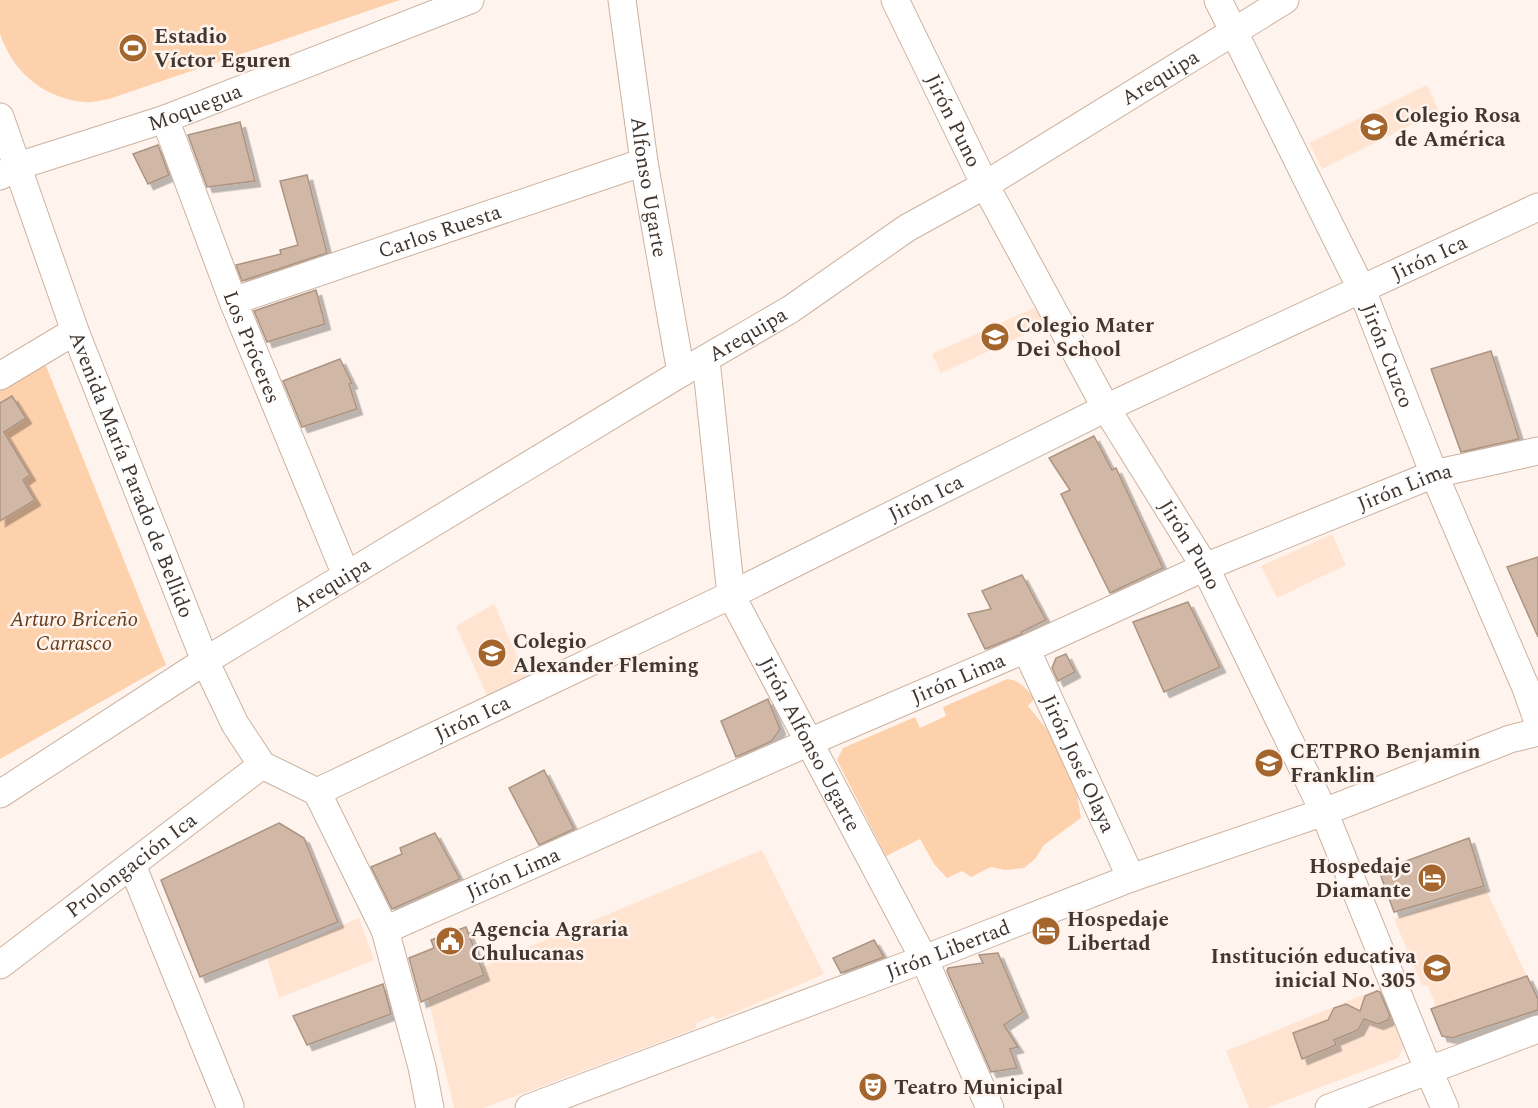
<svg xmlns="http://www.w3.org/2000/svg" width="1538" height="1108" font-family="Spectral,serif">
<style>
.built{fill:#ffe5d1}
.green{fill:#fed1ad}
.building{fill:#d1b8a6;stroke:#ac9482;stroke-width:1.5;filter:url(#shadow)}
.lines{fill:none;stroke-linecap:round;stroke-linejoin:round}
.minor-casing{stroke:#cbb2a0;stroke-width:29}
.minor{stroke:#fff;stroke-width:27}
.labels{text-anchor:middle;stroke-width:5;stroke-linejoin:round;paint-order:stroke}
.poi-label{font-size:21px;font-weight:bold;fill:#413730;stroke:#fff4ed;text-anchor:start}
.street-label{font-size:21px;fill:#413730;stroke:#fff4ed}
.park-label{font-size:21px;font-style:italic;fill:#653d1b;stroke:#fff4ed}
</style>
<defs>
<filter id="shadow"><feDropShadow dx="5.5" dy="5.5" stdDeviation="0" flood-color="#0004"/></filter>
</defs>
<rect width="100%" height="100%" fill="#fff4ed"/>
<g class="built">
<polygon points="1427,85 1439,111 1322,169 1309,143"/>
<polygon points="1049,301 1057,320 941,373 932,354"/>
<polygon points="1332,534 1346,565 1277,598 1261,566"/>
<polygon points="494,604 528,680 488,698 456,626"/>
<polygon points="762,850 824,974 718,1020 713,1016 697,1023 695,1029 484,1108 454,1108 426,990"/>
<polygon points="1484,886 1538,999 1538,1010 1452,1038 1442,1036 1431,1009 1435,1004 1428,986 1422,985 1394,919"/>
<polygon points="359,918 374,960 279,998 267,958"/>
<polygon points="1387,985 1408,1040 1398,1058 1266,1108 1249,1108 1226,1051"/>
</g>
<g class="green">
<path d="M0,0H400L109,99C102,100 93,103 86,102C52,100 22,80 7,50C5,45 1,39 0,33C0,22 0,11 0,0Z"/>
<polygon points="44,361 166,665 0,759 0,388"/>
<path d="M1007,679C1020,680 1027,689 1034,699L1028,706L1054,738L1076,788L1081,818L1044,845L1035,859L1024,868L1005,870L991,867L971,877L962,871L947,878L934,864L920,839L886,856L837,760L843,748L915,717L920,728L946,716L943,707Z"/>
</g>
<g class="building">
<polygon points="240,122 255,181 207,187 188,135"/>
<polygon points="158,145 169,175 148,184 133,154"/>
<polygon points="307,175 327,253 242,281 236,265 281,254 280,250 298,245 280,181"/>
<polygon points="316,290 325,324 267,342 254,311"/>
<polygon points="1491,351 1519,439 1461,452 1431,369"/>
<polygon points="340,359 352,383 349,384 357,409 302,427 283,381"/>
<polygon points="12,396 26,418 4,432 30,475 23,480 35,500 0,521 0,403"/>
<polygon points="1094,436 1112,470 1116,468 1163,568 1110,593 1061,494 1070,490 1049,458"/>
<polygon points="1538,557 1538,637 1507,567"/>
<polygon points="1022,575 1046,620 1021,632 1022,634 985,649 968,614 991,609 982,591"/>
<polygon points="1188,602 1220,667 1164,692 1133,622"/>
<polygon points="1066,654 1075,672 1058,681 1052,668 1056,658"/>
<polygon points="768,699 780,729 772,741 736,757 721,721"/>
<polygon points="544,770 574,829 539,845 509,788"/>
<polygon points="279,823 304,838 338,922 200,977 161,880"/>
<polygon points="435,833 460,879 392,909 371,867 402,854 400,848"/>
<polygon points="1469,838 1484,886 1394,912 1379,871"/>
<polygon points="466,927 484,975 421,1002 409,958 434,948 431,940"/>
<polygon points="874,940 884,957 841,973 833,958"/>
<polygon points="998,953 1023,1012 1004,1025 1018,1047 1010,1049 1017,1068 991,1072 947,971 948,968 983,963 979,955"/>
<polygon points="1527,976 1538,999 1538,1010 1452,1038 1442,1036 1431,1009"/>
<polygon points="383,984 391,1014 307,1045 293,1016"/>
<polygon points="1377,991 1380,992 1390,1016 1388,1020 1378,1024 1364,1019 1358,1030 1334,1040 1336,1045 1302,1059 1293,1033 1328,1020 1334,1008 1346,1004 1360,1011 1365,996"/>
</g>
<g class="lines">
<g class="minor-casing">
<g id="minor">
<path id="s1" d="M622,0L644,162L681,373"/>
<path id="s2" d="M895,0L985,185L1106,408L1205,567L1324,812L1428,1069L1445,1108"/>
<path id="s3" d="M1218,0L1362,290L1434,474L1526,688L1538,722"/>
<path id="s4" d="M0,117L75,331L205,661L235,724L262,765L317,792"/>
<path id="s5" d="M165,119L233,301L346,575"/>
<path id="s6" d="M0,176L18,166L165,119L470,0"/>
<path id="s7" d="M233,301L644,162"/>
<path id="s8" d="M706,360L731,595L924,959L990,1108"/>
<polyline points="0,376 75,331"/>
<path id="s9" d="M1026,649L1131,878"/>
<path id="s10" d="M317,792L731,595L1106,408L1538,207"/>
<polyline points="317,792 385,930 422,1067 430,1108"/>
<path id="s11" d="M0,794L205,661L681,373L791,309L907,228L985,185L1285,0"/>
<polyline points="132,865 230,1106"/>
<path id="s12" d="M385,930L807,743L1026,649L1205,567L1434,474L1538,451"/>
<path id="s13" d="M0,965L262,765"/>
<path id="s14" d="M529,1108L924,959L1131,878L1324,812L1510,739L1538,732"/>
<polyline points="1329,1108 1538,1029"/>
</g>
</g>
<use href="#minor" class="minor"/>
</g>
<defs>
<g id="stadium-disc" transform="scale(1.5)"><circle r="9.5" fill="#a5662e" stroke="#fff4ed"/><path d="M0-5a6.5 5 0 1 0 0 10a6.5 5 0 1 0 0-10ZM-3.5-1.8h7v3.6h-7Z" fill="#fff"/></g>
<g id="school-disc" transform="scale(1.5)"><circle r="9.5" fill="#a5662e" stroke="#fff4ed"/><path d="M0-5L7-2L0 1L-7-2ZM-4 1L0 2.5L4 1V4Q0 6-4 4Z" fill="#fff"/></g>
<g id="university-disc" transform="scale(1.5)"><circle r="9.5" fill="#a5662e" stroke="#fff4ed"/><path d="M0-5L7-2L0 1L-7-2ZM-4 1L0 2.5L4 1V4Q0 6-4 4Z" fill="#fff"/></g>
<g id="hotel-disc" transform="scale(1.5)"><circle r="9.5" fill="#a5662e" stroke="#fff4ed"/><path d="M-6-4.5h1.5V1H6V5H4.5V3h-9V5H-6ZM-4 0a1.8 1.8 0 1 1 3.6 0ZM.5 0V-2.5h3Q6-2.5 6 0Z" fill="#fff"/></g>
<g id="civic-disc" transform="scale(1.5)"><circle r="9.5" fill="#a5662e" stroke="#fff4ed"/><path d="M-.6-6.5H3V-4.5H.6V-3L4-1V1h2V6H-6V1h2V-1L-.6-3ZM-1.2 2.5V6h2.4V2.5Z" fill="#fff"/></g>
<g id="theatre-disc" transform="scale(1.5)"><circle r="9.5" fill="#a5662e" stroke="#fff4ed"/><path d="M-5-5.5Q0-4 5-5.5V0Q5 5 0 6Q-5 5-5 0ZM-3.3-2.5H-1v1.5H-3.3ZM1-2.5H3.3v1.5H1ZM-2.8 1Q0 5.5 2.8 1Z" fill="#fff"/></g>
</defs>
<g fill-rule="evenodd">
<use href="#stadium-disc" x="133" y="48"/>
<use href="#school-disc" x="1374" y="127"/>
<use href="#school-disc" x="995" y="337"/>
<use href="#school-disc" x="492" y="653"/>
<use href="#university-disc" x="1269" y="763"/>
<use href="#hotel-disc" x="1432" y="878"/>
<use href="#hotel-disc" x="1046" y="931"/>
<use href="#civic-disc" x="450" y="941"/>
<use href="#school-disc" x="1437" y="968"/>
<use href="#theatre-disc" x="873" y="1087"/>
</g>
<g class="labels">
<g class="poi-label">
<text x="154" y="43">Estadio<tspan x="154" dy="24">Víctor Eguren</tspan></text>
<text x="1395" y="122">Colegio Rosa<tspan x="1395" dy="24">de América</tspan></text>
<text x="1016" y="332">Colegio Mater<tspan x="1016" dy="24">Dei School</tspan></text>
<text x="513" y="648">Colegio<tspan x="513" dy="24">Alexander Fleming</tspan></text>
<text x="1290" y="758">CETPRO Benjamin<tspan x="1290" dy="24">Franklin</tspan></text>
<text x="1411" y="873" text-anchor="end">Hospedaje<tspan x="1411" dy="24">Diamante</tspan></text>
<text x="1067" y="926">Hospedaje<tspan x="1067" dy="24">Libertad</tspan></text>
<text x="471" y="936">Agencia Agraria<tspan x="471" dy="24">Chulucanas</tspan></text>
<text x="1416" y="963" text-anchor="end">Institución educativa<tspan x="1416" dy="24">inicial No. 305</tspan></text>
<text x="894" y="1094">Teatro Municipal</text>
</g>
<g class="street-label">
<text dy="7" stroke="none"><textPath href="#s11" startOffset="1364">Arequipa</textPath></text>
<text dy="7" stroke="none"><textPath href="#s6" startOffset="207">Moquegua</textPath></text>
<text dy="7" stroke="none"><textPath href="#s2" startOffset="134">Jirón Puno</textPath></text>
<text dy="7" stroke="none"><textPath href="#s1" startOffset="189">Alfonso Ugarte</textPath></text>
<text dy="7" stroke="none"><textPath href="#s7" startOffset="218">Carlos Ruesta</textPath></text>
<text dy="7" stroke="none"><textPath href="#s10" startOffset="1234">Jirón Ica</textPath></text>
<text dy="7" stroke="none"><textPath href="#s11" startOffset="878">Arequipa</textPath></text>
<text dy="7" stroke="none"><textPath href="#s5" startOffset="244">Los Próceres</textPath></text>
<text dy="7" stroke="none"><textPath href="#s3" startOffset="394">Jirón Cuzco</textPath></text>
<text dy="7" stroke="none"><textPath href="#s4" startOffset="381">Avenida María Parado de Bellido</textPath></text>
<text dy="7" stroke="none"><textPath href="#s12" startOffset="1112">Jirón Lima</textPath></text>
<text dy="7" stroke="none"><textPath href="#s10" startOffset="676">Jirón Ica</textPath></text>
<text dy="7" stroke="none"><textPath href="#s2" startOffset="620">Jirón Puno</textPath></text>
<text dy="7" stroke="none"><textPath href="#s11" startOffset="392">Arequipa</textPath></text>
<text dy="7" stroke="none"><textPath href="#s12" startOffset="626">Jirón Lima</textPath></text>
<text dy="7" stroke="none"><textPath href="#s10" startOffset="172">Jirón Ica</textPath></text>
<text dy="7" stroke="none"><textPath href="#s8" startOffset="405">Jirón Alfonso Ugarte</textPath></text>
<text dy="7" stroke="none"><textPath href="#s9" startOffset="126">Jirón José Olaya</textPath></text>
<text dy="7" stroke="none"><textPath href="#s13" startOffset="165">Prolongación Ica</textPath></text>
<text dy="7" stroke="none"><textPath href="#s12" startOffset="140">Jirón Lima</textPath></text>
<text dy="7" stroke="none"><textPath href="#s14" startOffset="448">Jirón Libertad</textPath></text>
</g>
<g class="park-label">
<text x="74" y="626">Arturo Briceño<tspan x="74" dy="24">Carrasco</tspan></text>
</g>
</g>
</svg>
